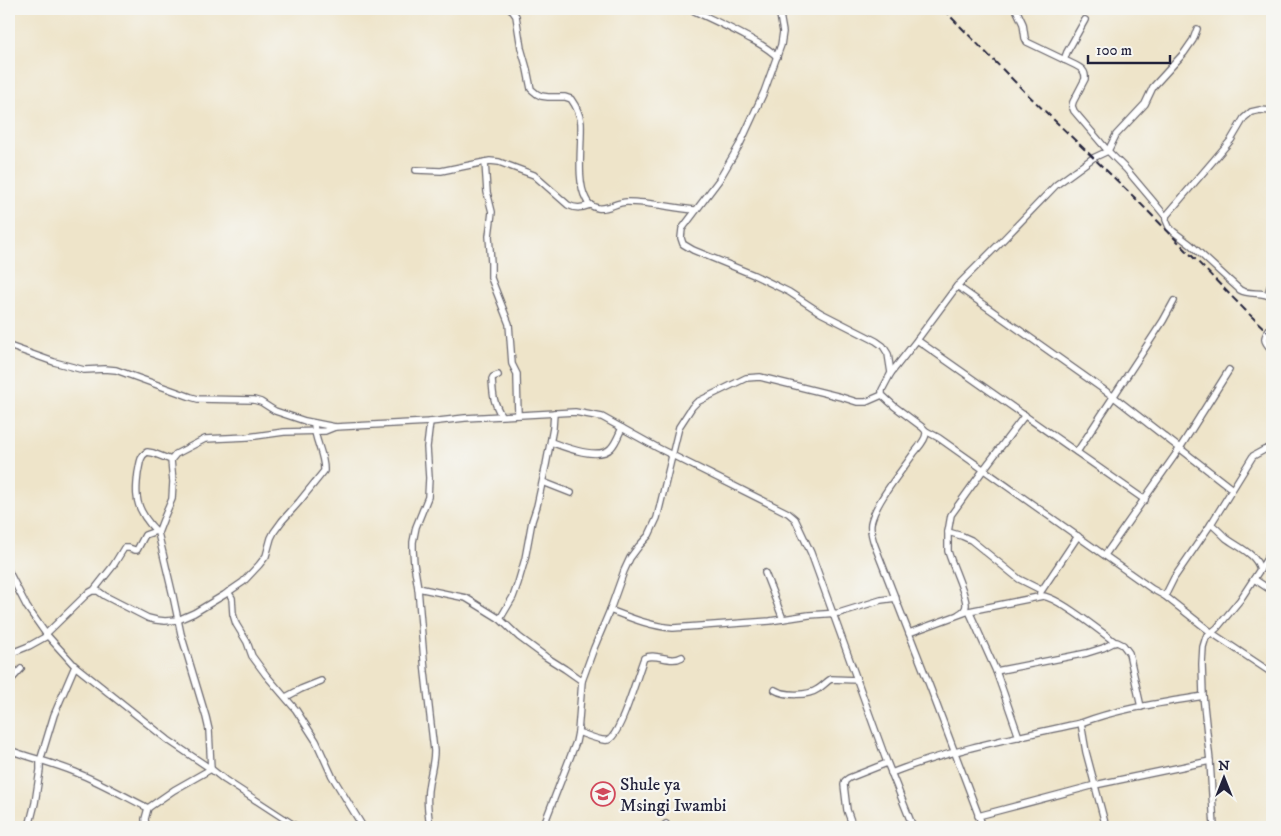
<svg xmlns="http://www.w3.org/2000/svg" width="1281" height="836" font-family="'IM FELL DW Pica',serif">
<style>
.lines{fill:none;stroke-linecap:round;stroke-linejoin:round}
.minor-casing{stroke:#69666d;stroke-width:8}
.minor{stroke:#fff;stroke-width:5.5}
.rail{stroke:#22223b;stroke-width:2;stroke-dasharray:8 4;stroke-linecap:butt}
.labels{text-anchor:middle;stroke-width:4.5;stroke-linejoin:round;paint-order:stroke}
.poi-label{font-size:18px;fill:#22223b;stroke:#f6f6f2;text-anchor:start}
</style>
<rect width="100%" height="100%" fill="#f6f6f2"/>
<filter id="ink" filterUnits="userSpaceOnUse"><feTurbulence type="fractalNoise" baseFrequency=".02" numOctaves="2"/><feDisplacementMap in="SourceGraphic" scale="10" xChannelSelector="R" yChannelSelector="G"/><feConvolveMatrix kernelMatrix="1 2 1 2 8 2 1 2 1" color-interpolation-filters="sRGB"/></filter>
<filter id="wash" filterUnits="userSpaceOnUse"><feTurbulence type="fractalNoise" baseFrequency=".0096" numOctaves="4" result="noise"/><feDisplacementMap in="SourceGraphic" scale="20" xChannelSelector="R" yChannelSelector="G"/><feGaussianBlur stdDeviation="1.12" result="paint"/><feColorMatrix in="noise" values="0 0 0 0 0 0 0 0 0 0 0 0 0 0 0 0 0 1.4 0 .05"/><feComposite in="paint" operator="in"/></filter>
<g filter="url(#wash)">
<rect width="100%" height="100%" fill="#eee4c9"/>
</g>
<g filter="url(#ink)">
<g class="lines">
<g class="minor-casing">
<g id="minor">
<path d="M511,9L516,16L521,48L527,69L531,89L537,94L541,96L548,97H565L571,99C576,106 580,115 581,123C582,144 576,181 586,199C588,204 592,207 598,208C608,210 616,202 627,202C650,202 673,208 695,210"/>
<path d="M690,9C709,18 729,27 747,37C758,43 769,48 777,57"/>
<path d="M779,9L783,32L781,45L764,92L740,144L719,180L682,229L681,238L683,244L693,250L754,275L789,292L821,313L876,341L883,346L888,354L891,373L882,390V395L894,406L922,427C924,429 926,430 926,433C926,440 918,448 914,453C901,472 876,501 871,523C870,531 872,538 875,546L930,687L983,827"/>
<path d="M1016,9L1023,24L1025,38L1027,42L1075,65C1081,68 1086,71 1085,79L1073,102L1072,106L1074,111L1108,151L1126,169L1153,201L1166,217"/>
<polyline points="1064,60 1067,52 1085,20"/>
<path d="M1272,111L1260,110L1251,112L1244,118L1231,140L1166,216V220L1169,227L1174,232L1191,245L1240,290C1250,296 1264,290 1272,298"/>
<polyline points="485,162 487,192 492,212 489,236 491,263 491,278 509,324 512,364 517,374 517,378 518,415"/>
<path d="M416,170L441,171L490,161L499,162L534,175L568,205C576,209 582,208 590,205"/>
<polyline points="957,286 1114,397 1232,489"/>
<polyline points="1268,294 1270,287 1272,286"/>
<path d="M1272,325C1264,337 1261,339 1272,350"/>
<polyline points="917,340 1145,500"/>
<polyline points="9,346 54,362 84,370 105,369 116,370 191,397 198,399 254,400 261,402 275,411 305,421 335,427 430,422 465,418 575,412 602,417 658,448 788,513 795,519 811,553 885,757 913,827"/>
<polyline points="891,373 917,340 957,286 1000,243 1056,185 1093,158 1108,151 1116,135 1145,104 1153,87 1184,53 1193,40 1197,29"/>
<path d="M498,375L493,377L492,379C493,395 493,401 501,415"/>
<polyline points="926,431 939,438 1152,589 1165,596 1212,633 1272,673"/>
<path d="M551,442C564,447 599,461 611,448C616,443 619,434 622,428"/>
<polyline points="1077,452 1163,321 1174,301"/>
<polyline points="171,460 176,454 205,439 248,437 284,432 325,431 335,427"/>
<polyline points="543,482 571,493"/>
<path d="M1211,524C1216,528 1221,533 1226,538C1238,547 1257,554 1260,570"/>
<polyline points="948,532 962,536 971,540 1019,579 1041,590"/>
<polyline points="1105,555 1180,448 1229,370"/>
<polyline points="9,572 27,607 46,634 75,666 168,740 211,769 225,780 297,827"/>
<polyline points="765,573 783,619"/>
<polyline points="1254,579 1272,591"/>
<polyline points="418,588 466,598 500,619 519,637 546,657 565,669 582,681"/>
<polyline points="94,590 113,566 124,548 129,548 135,550 137,550 145,535 156,531"/>
<polyline points="228,592 232,598 233,614 236,624 247,642 252,656 266,675 296,710 316,741 332,776 363,827"/>
<polyline points="1040,593 1078,536"/>
<polyline points="1165,596 1174,578 1211,524 1253,456 1264,450 1272,447"/>
<path d="M610,610C631,618 650,626 673,628L770,621L809,615L839,613L881,600L896,598"/>
<polyline points="969,611 996,671 1019,737"/>
<path d="M959,614C963,612 966,610 966,605C967,596 951,563 948,551V532L951,515L984,469L1025,415"/>
<polyline points="500,619 513,597 518,583 525,559 532,521 537,506 546,465 553,428 554,413"/>
<path d="M909,633L969,611L1043,596C1059,598 1100,631 1115,642"/>
<path d="M46,634L87,594L92,591H98L105,596L148,618L156,620L165,621L178,620L194,613L224,595L243,582L259,565L266,556L271,538L274,532L282,521L299,502L324,471C325,455 314,440 314,423"/>
<polyline points="9,654 29,646 47,636"/>
<polyline points="996,671 1087,653 1103,648 1113,643 1117,642 1123,645 1129,653 1141,707"/>
<polyline points="9,682 21,669"/>
<path d="M775,690C785,696 808,696 818,689C823,686 826,682 831,679L857,680"/>
<polyline points="286,697 301,689 321,681"/>
<polyline points="1081,723 1086,752 1106,827"/>
<path d="M578,732C584,734 602,742 608,740C621,736 638,672 644,658C656,652 670,664 682,657"/>
<path d="M9,750C31,758 53,763 75,772C100,782 124,796 148,808"/>
<path d="M891,773C952,749 1017,737 1081,723C1120,708 1162,703 1203,696"/>
<polyline points="978,816 1095,785 1210,761"/>
<polyline points="29,827 35,803 40,770 40,761 54,715 75,666"/>
<path d="M146,827L145,819L148,808L174,790L211,769L209,730L206,717L181,634L173,596L159,537L158,533L163,520L172,499L173,482L171,460L153,453L147,452C139,457 140,465 138,473C137,481 136,489 137,496C138,510 149,524 158,533"/>
<path d="M430,827C428,812 426,798 429,783C431,772 434,762 434,751L425,672L418,588L414,564L413,550V542L416,527L428,497L429,478L427,447L430,422"/>
<polyline points="543,827 576,742 578,732 582,681 594,648 610,610 624,571 630,558 639,546 649,535 657,518 679,427 692,407 697,402 746,378 760,377 841,397 857,402 866,402 882,395"/>
<polyline points="662,827 666,824"/>
<polyline points="853,827 847,810 844,785 845,781 849,778 887,763"/>
<polyline points="1214,827 1210,761 1203,696 1202,664 1203,647 1206,637 1217,628 1240,600 1272,551"/>
</g>
</g>
<use href="#minor" class="minor"/>
<polyline class="rail" points="943,9 1024,91 1135,198 1246,311 1272,336"/>
</g>
</g>
<defs>
<g id="school-ring" transform="scale(1.25)"><circle r="9.5" fill="#f6f6f2" stroke="#d1495b" stroke-width="1.5"/><path d="M0-5L7-2L0 1L-7-2ZM-4 1L0 2.5L4 1V4Q0 6-4 4Z" fill="#d1495b"/></g>
</defs>
<g fill-rule="evenodd">
<use href="#school-ring" x="603" y="794"/>
</g>
<g class="labels">
<g class="poi-label">
<text x="620" y="790">Shule ya<tspan x="620" dy="21">Msingi Iwambi</tspan></text>
</g>
</g>
<rect width="1281" height="836" fill="none" stroke="#f6f6f2" stroke-width="30"/>
<g transform="translate(1224 778)" stroke="#f6f6f2" stroke-width="4" paint-order="stroke">
<path d="M0-4L9 19L0 12L-9 19Z" fill="#22223b"/>
<text y="-8" font-size="14" font-weight="bold" text-anchor="middle" fill="#22223b">N</text>
</g>
<path d="M1088 55v8h82v-8" fill="none" stroke="#22223b" stroke-width="2.5"/>
<text x="1096" y="55" font-size="15" fill="#22223b" stroke="#f6f6f2" stroke-width="4" paint-order="stroke">100 m</text>
</svg>
